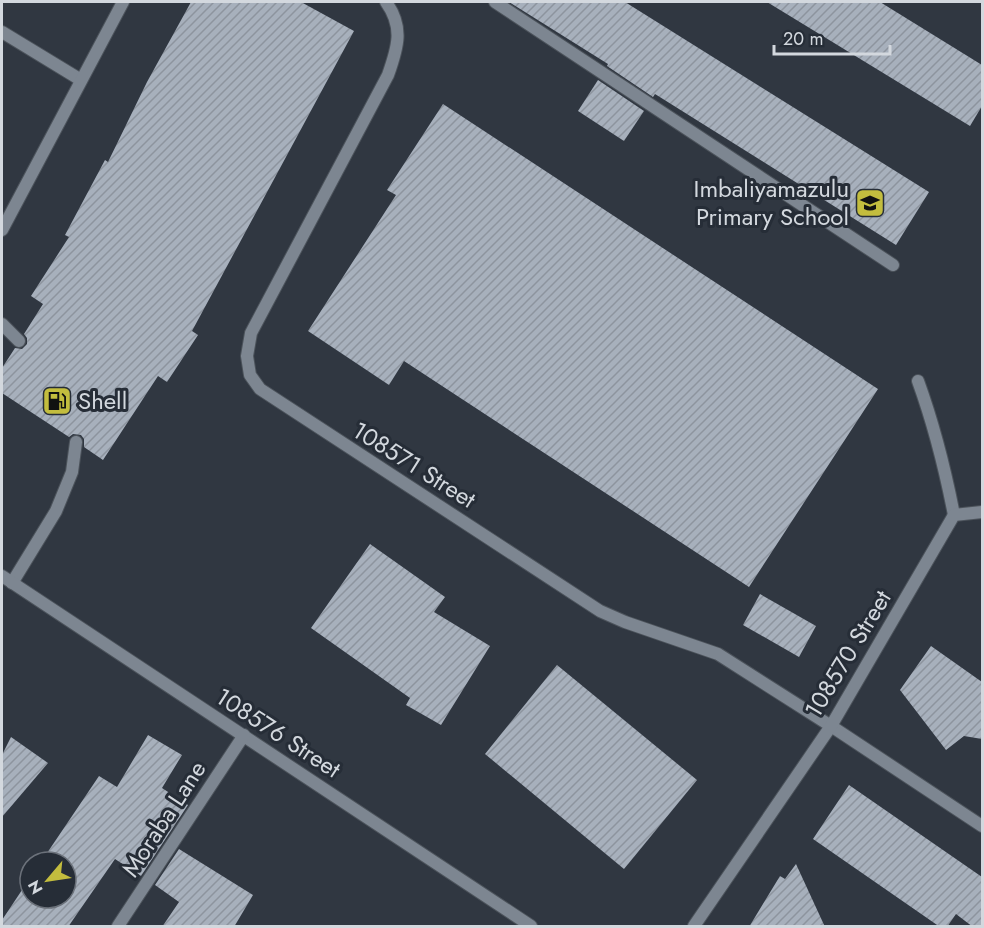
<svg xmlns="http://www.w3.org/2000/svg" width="984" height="928" font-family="Jost,sans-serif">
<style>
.building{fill:url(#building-hatch)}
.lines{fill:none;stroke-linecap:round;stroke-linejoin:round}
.service-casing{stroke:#4c535b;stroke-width:14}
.minor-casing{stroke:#4c535b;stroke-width:14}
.service{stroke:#7d8691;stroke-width:12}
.minor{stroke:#7d8691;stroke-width:12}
.labels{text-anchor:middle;stroke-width:6;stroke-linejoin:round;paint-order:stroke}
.poi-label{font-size:24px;fill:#d3d8de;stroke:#262d37;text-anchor:end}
.street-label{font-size:24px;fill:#d3d8de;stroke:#262d37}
</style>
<defs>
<pattern id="building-hatch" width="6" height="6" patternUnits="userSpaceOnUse" patternTransform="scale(1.5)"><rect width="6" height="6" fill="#a7b0bc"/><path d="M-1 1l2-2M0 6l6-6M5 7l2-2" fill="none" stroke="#8d949e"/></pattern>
</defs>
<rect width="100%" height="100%" fill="#303741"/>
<g class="building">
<polygon points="191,2 301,2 354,31 192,331 198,335 167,382 158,376 103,460 84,447 84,439 81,435 73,434 69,437 2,393 2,368 15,348 22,349 27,344 27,338 24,334 43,304 31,296 69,237 65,235 105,160 108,162 147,82"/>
<polygon points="509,2 625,2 929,192 896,245 655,94 653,97 607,66 608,64"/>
<polygon points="767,2 880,2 982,65 982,106 970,126"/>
<polygon points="598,80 644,111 624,141 578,111"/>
<polygon points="443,104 878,389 749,587 404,361 389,385 308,331 396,195 387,190"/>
<polygon points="370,544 445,597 434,612 490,646 441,725 406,705 410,698 311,628"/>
<polygon points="760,594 816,626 799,657 743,625"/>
<polygon points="931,646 982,682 982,739 964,736 946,750 900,690"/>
<polygon points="557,665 697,780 624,869 485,754"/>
<polygon points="148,735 182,755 162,788 188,805 141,876 115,859 68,927 2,927 2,920 30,878 30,898 66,898 66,862 41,862 99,776 117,787"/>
<polygon points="11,737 48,763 2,817 2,755"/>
<polygon points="849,785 982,877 982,927 973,927 956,914 947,927 940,927 813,839"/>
<polygon points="179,849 253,895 234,927 162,927 179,902 155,885"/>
<polygon points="796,864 825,927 749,927 780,876 785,879"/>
</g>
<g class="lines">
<g class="service-casing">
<g id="service">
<path d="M386,2C404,27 398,47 388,75L251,333L247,356L250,375L260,389L600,611L625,622L718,654L831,726"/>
<polyline points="495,2 893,265"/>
<polyline points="2,324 19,341"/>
<path d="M918,381C934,425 945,469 954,515"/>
<polyline points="12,583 56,511 72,472 76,442"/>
</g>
</g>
<g class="minor-casing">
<g id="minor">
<polyline points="2,32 81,80"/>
<polyline points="2,230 123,2"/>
<polyline points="2,576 531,926"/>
<polyline points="831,726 982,826"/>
<polyline points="118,926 244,735"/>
<polyline points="694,926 831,726 954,515 982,512"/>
</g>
</g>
<use href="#service" class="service"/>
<use href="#minor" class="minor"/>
</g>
<defs>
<g id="school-square" transform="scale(1.5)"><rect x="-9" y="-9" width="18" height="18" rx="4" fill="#c3bd3e" stroke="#262d37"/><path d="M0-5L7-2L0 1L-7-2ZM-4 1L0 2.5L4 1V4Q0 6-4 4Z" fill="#111"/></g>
<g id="fuel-square" transform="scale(1.5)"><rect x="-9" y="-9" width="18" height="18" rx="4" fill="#c3bd3e" stroke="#262d37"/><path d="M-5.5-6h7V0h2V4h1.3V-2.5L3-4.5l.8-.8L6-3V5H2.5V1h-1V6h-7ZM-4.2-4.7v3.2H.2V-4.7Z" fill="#111"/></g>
</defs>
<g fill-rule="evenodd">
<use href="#school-square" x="870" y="203"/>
<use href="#fuel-square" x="57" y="401"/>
</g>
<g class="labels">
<g class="poi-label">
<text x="849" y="197">Imbaliyamazulu<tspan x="849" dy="28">Primary School</tspan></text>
<text x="78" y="409" text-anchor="start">Shell</text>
</g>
<g class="street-label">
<text transform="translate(414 465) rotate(32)" y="8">108571 Street</text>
<text transform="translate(848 654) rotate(-59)" y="8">108570 Street</text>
<text transform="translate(278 733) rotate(33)" y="8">108576 Street</text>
<text transform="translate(164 819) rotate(-57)" y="8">Moraba Lane</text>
</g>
</g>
<rect width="984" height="928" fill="none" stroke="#d3d8de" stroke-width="6"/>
<g transform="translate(48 880) rotate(241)"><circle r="28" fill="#262d37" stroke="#6b717a" stroke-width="1.5"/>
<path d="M0-4.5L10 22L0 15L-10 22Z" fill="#c3bd3e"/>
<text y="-9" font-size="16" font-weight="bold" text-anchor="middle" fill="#d3d8de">N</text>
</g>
<path d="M774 45v9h116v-9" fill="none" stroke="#d3d8de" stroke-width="3"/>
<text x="783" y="45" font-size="18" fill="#d3d8de" stroke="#262d37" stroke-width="4.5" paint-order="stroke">20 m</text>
</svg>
